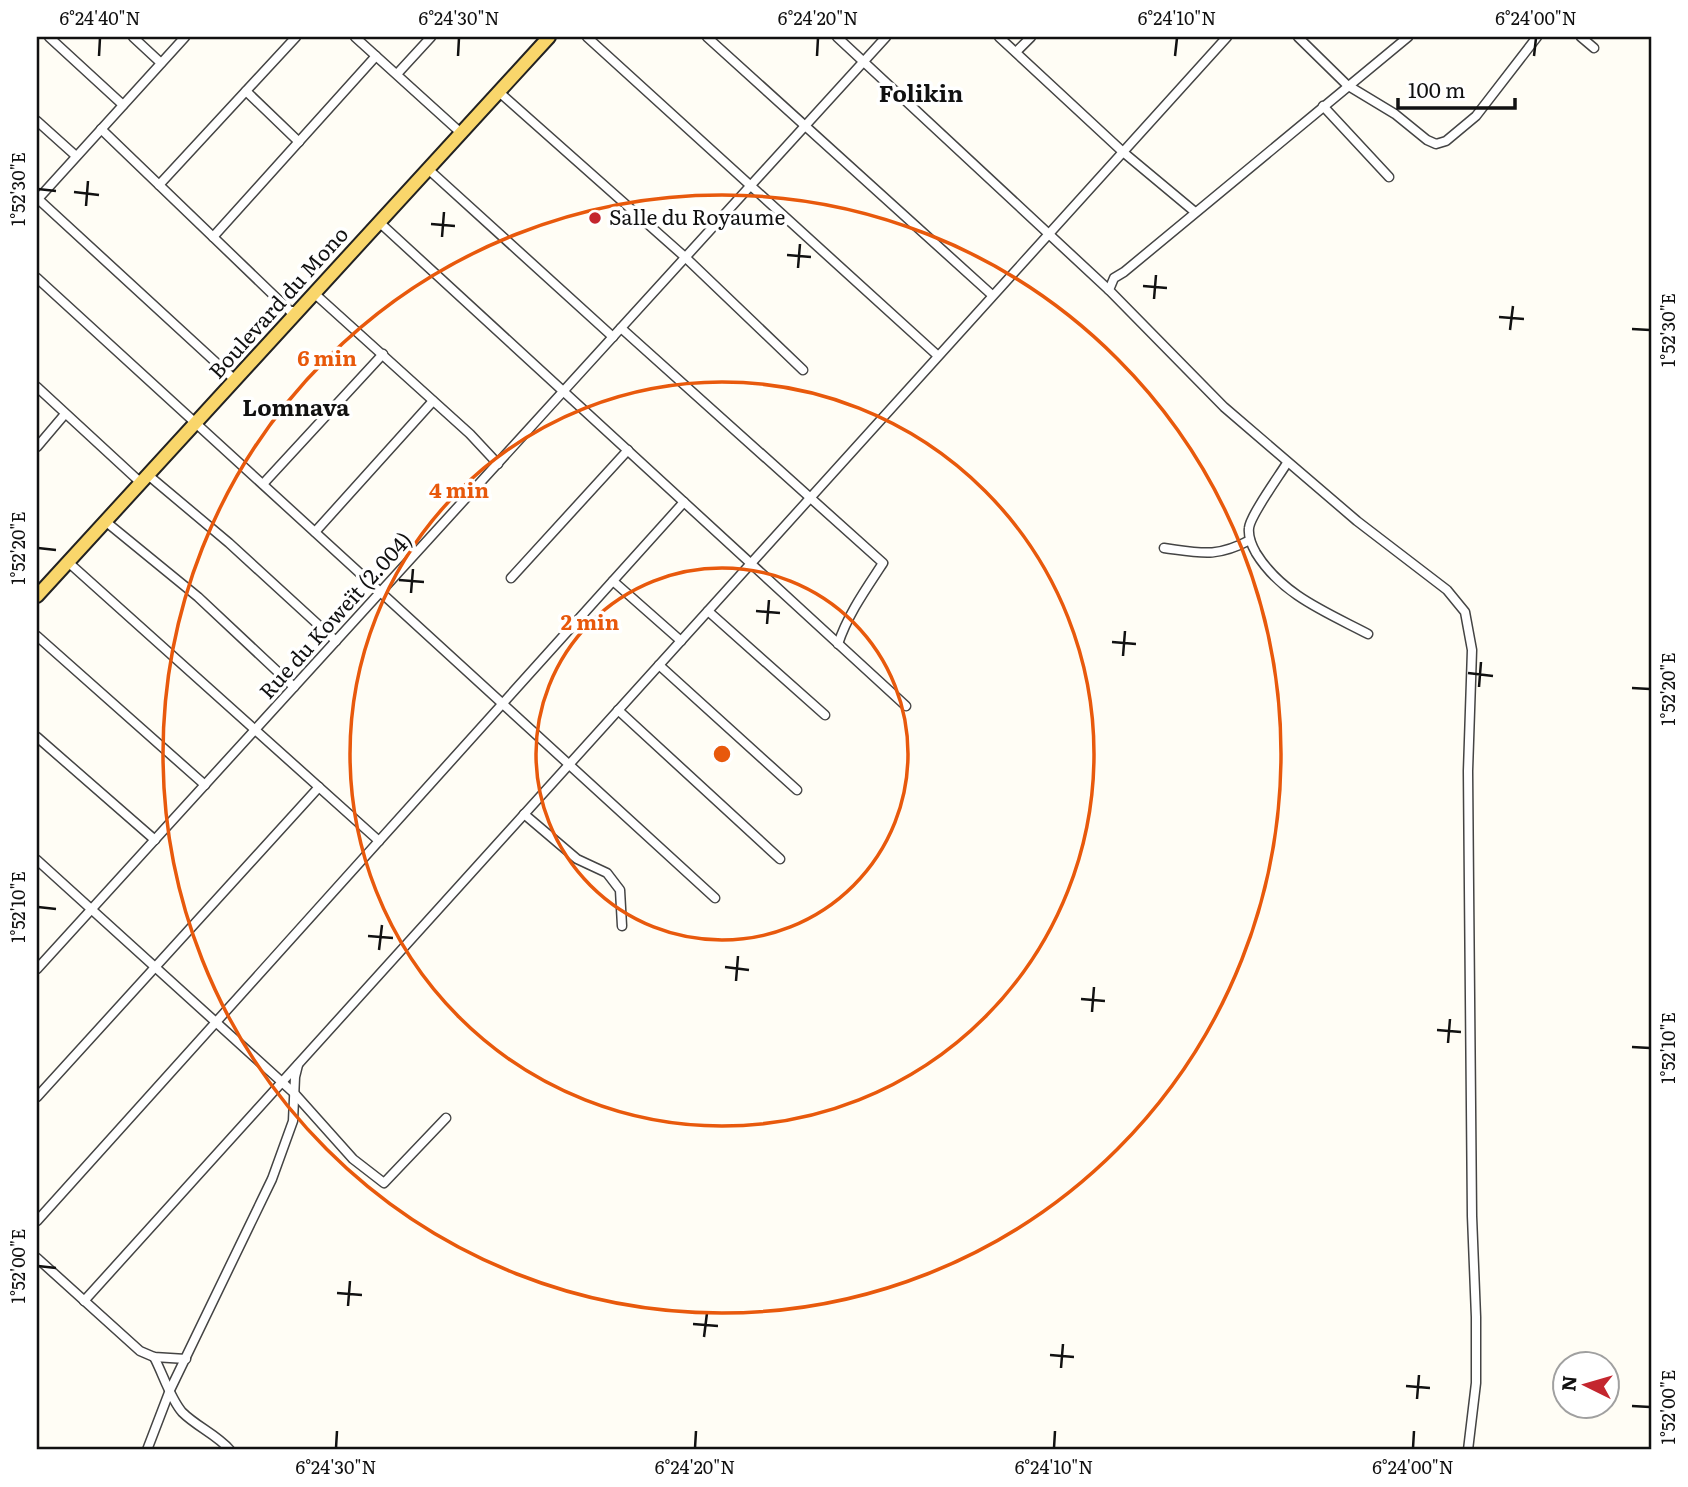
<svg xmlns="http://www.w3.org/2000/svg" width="1688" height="1487" font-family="Literata,serif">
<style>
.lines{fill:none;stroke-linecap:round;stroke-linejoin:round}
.street-casing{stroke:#444;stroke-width:11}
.primary-casing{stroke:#222;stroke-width:16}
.street{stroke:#fff;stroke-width:8}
.primary{stroke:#f9d66b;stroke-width:12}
.ticks{fill:none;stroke:#111;stroke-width:2.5}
.ring{fill:none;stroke:#e8590c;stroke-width:3.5}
.poi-dot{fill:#c4262e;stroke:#fff;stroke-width:2.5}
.labels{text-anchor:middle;stroke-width:7;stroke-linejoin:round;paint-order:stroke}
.poi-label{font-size:21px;fill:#111;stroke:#fff;text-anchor:start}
.street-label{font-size:21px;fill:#111;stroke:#fff}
.neighbourhood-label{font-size:23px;font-weight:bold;fill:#111;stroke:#fff}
.centre{fill:#e8590c;stroke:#fff;stroke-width:3.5}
.ring-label{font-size:21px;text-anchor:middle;font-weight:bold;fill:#e8590c;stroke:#fff;stroke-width:7;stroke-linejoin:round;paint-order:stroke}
.neatline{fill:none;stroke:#111;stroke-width:2.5}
.ticks-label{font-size:18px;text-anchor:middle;fill:#111}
</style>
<rect width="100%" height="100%" fill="#fffdf5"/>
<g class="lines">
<g class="street-casing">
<g id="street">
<polyline points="49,37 123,105"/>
<polyline points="133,37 161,63"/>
<polyline points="355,37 461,133"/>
<polyline points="587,37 937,355"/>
<polyline points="707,37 992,295"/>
<polyline points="837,37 1109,290"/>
<polyline points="999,37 1123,152 1195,212"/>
<polyline points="1298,37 1347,85 1395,114 1427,140 1436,144 1446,141 1476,116 1537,37"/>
<polyline points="1408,37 1124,272 1114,278 1109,290 1224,407 1357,521 1447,590 1465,612 1472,650 1468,771 1469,888 1472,1216 1476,1317 1476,1383 1468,1450"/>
<polyline points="1581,37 1594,48"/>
<polyline points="1016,52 1031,37"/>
<polyline points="397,74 431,37"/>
<polyline points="246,91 299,142"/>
<polyline points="499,92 685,257 803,370"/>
<polyline points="1323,106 1389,177"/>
<polyline points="37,121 76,156"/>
<polyline points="101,129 290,311 299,311"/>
<polyline points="428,169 613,337"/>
<polyline points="159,185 296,37"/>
<polyline points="37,198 235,380"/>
<polyline points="37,200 185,37"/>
<polyline points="379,222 906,706"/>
<polyline points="213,237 376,56"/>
<polyline points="37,278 715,898"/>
<polyline points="315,294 470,434 498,464"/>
<path d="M621,328L883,563C866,589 848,614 838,644"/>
<polyline points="37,387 140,482"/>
<polyline points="37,447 65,414"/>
<path d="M1287,463C1279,476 1250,516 1249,528C1248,537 1252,546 1256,553C1282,595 1326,612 1368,634"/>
<polyline points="148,475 229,543 336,641"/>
<polyline points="263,484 383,354"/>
<polyline points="105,521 198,597 294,687"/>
<polyline points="315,532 433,401"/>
<path d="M1164,548C1201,553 1216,558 1250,540"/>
<polyline points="68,562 379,841"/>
<polyline points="511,578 628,450"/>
<polyline points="613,581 681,641"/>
<polyline points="708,611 825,715"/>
<polyline points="37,636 205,785"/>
<polyline points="659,665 797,790"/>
<polyline points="618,710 780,859"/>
<polyline points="37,737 155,840"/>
<polyline points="524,814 577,859 607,873 620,890 622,926"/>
<polyline points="37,860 294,1093 353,1159 384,1183 446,1118"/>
<polyline points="37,969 886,37"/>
<polyline points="37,1097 319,787"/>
<polyline points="37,1221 684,502"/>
<polyline points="37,1258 140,1351 154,1357 186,1359"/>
<polyline points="84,1301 1227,37"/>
<path d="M154,1357C163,1374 170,1398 182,1412C197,1427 216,1434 230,1450"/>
<polyline points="147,1450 170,1390 272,1179 293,1121 295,1077 298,1065"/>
</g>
</g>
<g class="primary-casing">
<polyline id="primary" points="37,596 549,37"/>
</g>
<use href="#street" class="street"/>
<use href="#primary" class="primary"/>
</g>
<path class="ticks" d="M99,56L100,38M458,56L459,38M817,56L818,38M1175,56L1177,38M1534,56L1536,38M38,189L56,191M74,192L99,195M86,206L88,181M431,224L455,226M442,237L444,212M787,255L811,257M798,268L800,244M1143,286L1167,288M1154,299L1156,275M1499,317L1524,319M1632,329L1650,330M1510,330L1513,306M38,548L56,550M399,580L424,582M411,593L413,569M756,611L780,613M767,624L769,600M1112,642L1136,644M1123,656L1125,631M1468,673L1493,676M1479,687L1481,662M1632,688L1650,689M38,907L56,909M368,936L393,938M379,950L382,925M725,967L749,970M736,981L738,956M1081,999L1105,1001M1092,1012L1094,987M1437,1030L1461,1032M1448,1043L1450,1019M1632,1047L1650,1048M38,1266L56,1268M337,1293L362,1295M348,1306L350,1281M693,1324L718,1326M704,1337L707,1313M1050,1355L1074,1357M1061,1368L1063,1344M1406,1386L1430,1388M1417,1399L1419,1375M1632,1406L1650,1407M336,1448L337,1431M695,1448L696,1431M1054,1448L1055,1431M1413,1448L1414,1431"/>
<g class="ring">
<circle cx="722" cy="754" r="186"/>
<circle cx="722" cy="754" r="372"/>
<circle cx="722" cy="754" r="559"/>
</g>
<circle class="poi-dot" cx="595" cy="218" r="7"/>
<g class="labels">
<g class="poi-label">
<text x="609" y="225">Salle du Royaume</text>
</g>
<g class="street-label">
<text transform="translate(279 303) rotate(-48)" y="7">Boulevard du Mono</text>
<text transform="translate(336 616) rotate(-48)" y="7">Rue du Koweït (2.004)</text>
</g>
<g class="neighbourhood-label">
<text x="921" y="102">Folikin</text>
<text x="296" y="416">Lomnava</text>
</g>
</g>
<circle cx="722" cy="754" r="10" class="centre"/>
<g class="ring-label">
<text x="327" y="366">6 min</text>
<text x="459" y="498">4 min</text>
<text x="590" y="630">2 min</text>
</g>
<rect width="1688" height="1487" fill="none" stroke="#ffffff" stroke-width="77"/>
<g transform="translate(1586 1385) rotate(275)"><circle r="33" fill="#ffffff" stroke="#a0a0a0" stroke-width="2"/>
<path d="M0-5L12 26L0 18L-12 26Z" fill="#c4262e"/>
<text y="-10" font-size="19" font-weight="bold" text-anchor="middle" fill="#111111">N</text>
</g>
<path d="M1398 98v10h117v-10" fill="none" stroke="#111111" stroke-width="3.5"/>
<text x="1408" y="98" font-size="21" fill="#111111" stroke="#ffffff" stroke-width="5" paint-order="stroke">100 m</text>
<rect x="38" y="38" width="1612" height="1410" class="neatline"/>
<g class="ticks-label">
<text x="100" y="25">6°24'40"N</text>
<text x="459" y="25">6°24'30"N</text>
<text x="818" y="25">6°24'20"N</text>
<text x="1177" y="25">6°24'10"N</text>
<text x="1536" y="25">6°24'00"N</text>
<text transform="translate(19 189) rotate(-90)" y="6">1°52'30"E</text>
<text transform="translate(1669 330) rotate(-90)" y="6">1°52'30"E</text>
<text transform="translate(19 548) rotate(-90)" y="6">1°52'20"E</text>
<text transform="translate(1669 689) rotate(-90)" y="6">1°52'20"E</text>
<text transform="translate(19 907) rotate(-90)" y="6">1°52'10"E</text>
<text transform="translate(1669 1048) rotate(-90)" y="6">1°52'10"E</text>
<text transform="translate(19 1266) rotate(-90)" y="6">1°52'00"E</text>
<text transform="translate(1669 1407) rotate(-90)" y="6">1°52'00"E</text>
<text x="336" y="1474">6°24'30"N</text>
<text x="695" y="1474">6°24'20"N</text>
<text x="1054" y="1474">6°24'10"N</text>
<text x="1413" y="1474">6°24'00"N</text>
</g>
</svg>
